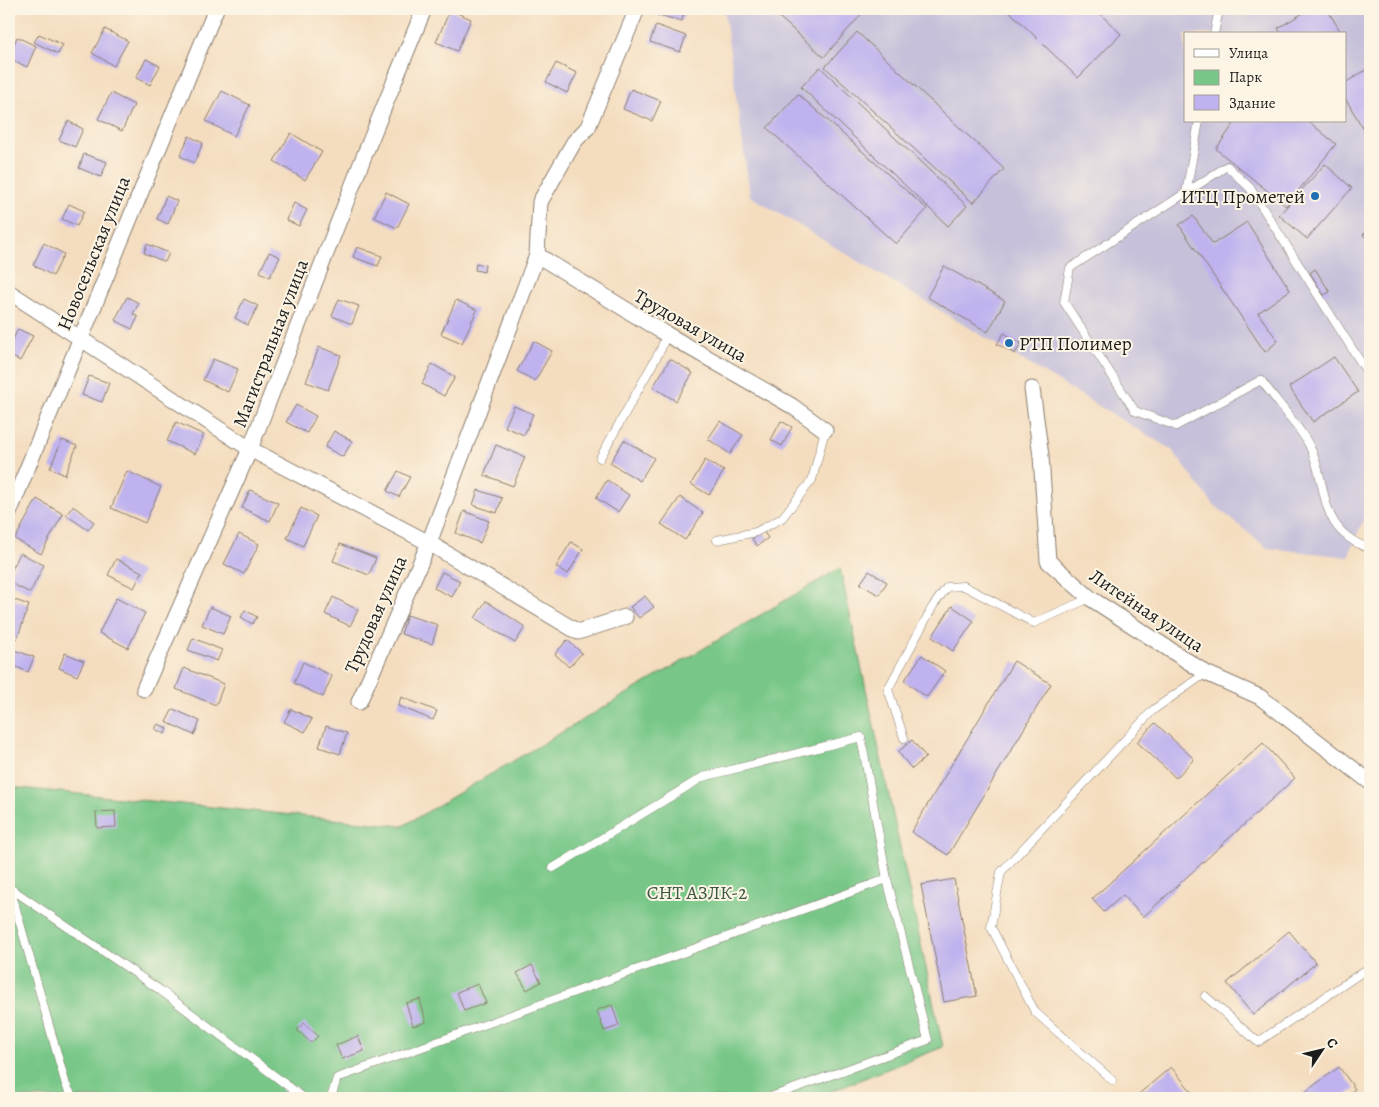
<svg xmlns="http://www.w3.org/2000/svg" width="1379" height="1107" font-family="Alegreya,serif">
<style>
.industrial{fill:#c6c0da;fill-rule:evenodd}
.green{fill:#78c788;stroke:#4a7252}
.building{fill:#bfb2ee}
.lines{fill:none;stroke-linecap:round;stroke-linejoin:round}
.service-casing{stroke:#887c6e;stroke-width:9}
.minor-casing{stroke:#887c6e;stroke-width:17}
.service{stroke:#fff;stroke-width:8}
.minor{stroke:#fff;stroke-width:15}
.poi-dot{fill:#1f6fb2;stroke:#fcf5e5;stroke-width:2}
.labels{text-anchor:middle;stroke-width:4;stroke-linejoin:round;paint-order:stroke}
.poi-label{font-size:19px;fill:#1c1c1c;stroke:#fcf5e5;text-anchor:end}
.street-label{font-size:19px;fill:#1c1c1c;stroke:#fcf5e5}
.park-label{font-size:19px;fill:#3c5842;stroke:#fcf5e5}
</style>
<rect width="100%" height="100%" fill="#fcf5e5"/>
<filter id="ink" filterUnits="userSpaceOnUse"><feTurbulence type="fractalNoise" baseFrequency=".02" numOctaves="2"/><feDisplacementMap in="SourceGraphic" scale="10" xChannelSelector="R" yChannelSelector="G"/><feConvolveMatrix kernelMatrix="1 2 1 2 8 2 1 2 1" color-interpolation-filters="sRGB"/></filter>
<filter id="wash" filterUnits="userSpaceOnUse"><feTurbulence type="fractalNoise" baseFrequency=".0096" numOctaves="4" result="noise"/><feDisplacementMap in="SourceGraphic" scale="20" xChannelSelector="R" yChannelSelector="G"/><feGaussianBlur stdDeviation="1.12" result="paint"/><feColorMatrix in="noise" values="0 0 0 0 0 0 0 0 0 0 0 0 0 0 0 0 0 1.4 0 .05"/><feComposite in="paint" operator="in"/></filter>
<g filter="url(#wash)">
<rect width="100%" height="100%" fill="#f4ddbf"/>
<path class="industrial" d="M724,9H1370V504L1348,557L1267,548L1213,504L1172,450L750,196ZM1185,34H1345V121H1185Z"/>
<polygon class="green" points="840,568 943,1047 814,1098 9,1098 9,787 403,826"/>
<g id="blocks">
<g class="building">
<polygon points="658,9 685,9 682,21 657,15"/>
<polygon points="770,9 866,9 824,57"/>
<polygon points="1007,9 1095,9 1121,34 1078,78"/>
<polygon points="1310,9 1327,9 1342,34 1281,34 1278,28"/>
<polygon points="450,10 471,19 457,51 436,42"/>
<polygon points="656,25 686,36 680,52 650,42"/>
<polygon points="105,29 128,41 114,66 92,53"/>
<polygon points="857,32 1004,169 973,203 825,67"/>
<polygon points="39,34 63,45 58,54 34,42"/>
<polygon points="17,37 36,46 27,67 9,58"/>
<polygon points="146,59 160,66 150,85 136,78"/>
<polygon points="556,63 577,73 567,93 546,82"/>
<polygon points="820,67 967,206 948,226 801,87"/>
<polygon points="1369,68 1370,70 1370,140 1345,98 1345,83"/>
<polygon points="631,89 661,101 652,121 623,109"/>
<polygon points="222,91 250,105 234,136 206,121"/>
<polygon points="111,93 134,105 122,131 98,119"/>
<polygon points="798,94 927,209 896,244 767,128"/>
<polygon points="68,121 83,129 75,147 59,140"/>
<polygon points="1236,121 1308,121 1336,144 1286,206 1216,149"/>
<polygon points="291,133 322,152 305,180 274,161"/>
<polygon points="189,136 203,143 194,163 180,156"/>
<polygon points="84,154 107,162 101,177 79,168"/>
<polygon points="1325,164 1352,188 1307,239 1279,215"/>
<polygon points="386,192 409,204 397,228 374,217"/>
<polygon points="166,196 177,201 168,224 157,219"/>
<polygon points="294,203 307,210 299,226 286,220"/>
<polygon points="69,204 84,211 77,226 62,219"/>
<polygon points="1193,216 1213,244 1247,222 1290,290 1258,313 1278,341 1265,352 1179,225"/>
<polygon points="1370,228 1370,242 1363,235"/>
<polygon points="44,243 64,254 53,276 33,265"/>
<polygon points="147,244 169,253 165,262 144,253"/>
<polygon points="357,247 382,256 378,266 353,257"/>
<polygon points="269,252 280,257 270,277 260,272"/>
<polygon points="476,263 485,265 484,272 475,270"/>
<polygon points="944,266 1005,301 988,332 927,297"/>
<polygon points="1315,269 1330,292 1324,295 1310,273"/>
<polygon points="127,297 139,303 133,314 138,317 132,329 115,320"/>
<polygon points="244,299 258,306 248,325 235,318"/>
<polygon points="339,299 359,306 352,324 332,316"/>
<polygon points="456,300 477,310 462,343 441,334"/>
<polygon points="18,329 33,336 20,361 9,355 9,348"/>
<polygon points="1004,333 1021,343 1015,354 997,344"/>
<polygon points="534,341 552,351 535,381 517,371"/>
<polygon points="319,347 341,355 328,390 306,382"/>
<polygon points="1334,357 1358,392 1313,422 1289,387"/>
<polygon points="213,359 238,369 228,392 203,380"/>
<polygon points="670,359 693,373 676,401 653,387"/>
<polygon points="432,364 455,377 444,396 422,384"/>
<polygon points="89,376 109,383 102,402 82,395"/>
<polygon points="296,405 316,416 307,433 286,422"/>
<polygon points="514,406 533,414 524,435 505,427"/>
<polygon points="720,421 743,435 730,454 708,439"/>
<polygon points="781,421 792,427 782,446 771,440"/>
<polygon points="176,422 204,435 195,454 167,441"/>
<polygon points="334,431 352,441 343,457 325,447"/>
<polygon points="62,440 77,446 65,475 50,468"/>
<polygon points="624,440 654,458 640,481 610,463"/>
<polygon points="496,445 525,457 513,486 484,475"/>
<polygon points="705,460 724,471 709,495 691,484"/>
<polygon points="127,471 161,487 145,523 111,508"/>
<polygon points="398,471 410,477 399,497 387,491"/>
<polygon points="607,480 629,495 618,512 596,498"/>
<polygon points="250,490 278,503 270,521 242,508"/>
<polygon points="478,490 502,498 497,513 473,505"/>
<polygon points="680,497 703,513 685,540 661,524"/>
<polygon points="37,499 63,514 41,554 15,539"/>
<polygon points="73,506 94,522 88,530 66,515"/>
<polygon points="301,508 317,516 303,546 287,538"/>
<polygon points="464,511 489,521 480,543 456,533"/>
<polygon points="763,531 768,538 757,546 752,539"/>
<polygon points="239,534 259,544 244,574 224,564"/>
<polygon points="571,542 583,549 568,574 556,567"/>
<polygon points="340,544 376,558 369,575 333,561"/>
<polygon points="20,553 44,565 30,593 9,582 9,576"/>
<polygon points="116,559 142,572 134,588 108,575"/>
<polygon points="869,571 887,582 879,595 860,584"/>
<polygon points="442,572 460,581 452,597 434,588"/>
<polygon points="645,596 654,607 639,618 630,607"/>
<polygon points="333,597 358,610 350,626 325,614"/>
<polygon points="9,598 29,605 17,639 9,636"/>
<polygon points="116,598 145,613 128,648 99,633"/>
<polygon points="486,601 525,627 515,643 475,618"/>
<polygon points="952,606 974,621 953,651 932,637"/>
<polygon points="210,607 231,616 223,634 202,625"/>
<polygon points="245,610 257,617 252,624 241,617"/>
<polygon points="407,615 438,625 432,644 401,634"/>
<polygon points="193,638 222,650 217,661 188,650"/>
<polygon points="567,640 582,653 569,667 555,654"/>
<polygon points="14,650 34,657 28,672 9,664"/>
<polygon points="65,653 84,661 77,676 59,668"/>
<polygon points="922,655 945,671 927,697 904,681"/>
<polygon points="1014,661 1051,684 948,855 911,832"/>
<polygon points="303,662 332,676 323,697 294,683"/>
<polygon points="184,668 224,684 216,705 176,689"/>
<polygon points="401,697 437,711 433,720 398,706"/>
<polygon points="173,709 200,721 194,735 166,722"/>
<polygon points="291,709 312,719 305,732 284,722"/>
<polygon points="1155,723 1194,759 1176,778 1137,742"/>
<polygon points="158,724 167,728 165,734 155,729"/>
<polygon points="326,726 347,733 340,754 319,747"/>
<polygon points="912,740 926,757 912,769 898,752"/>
<polygon points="1263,743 1295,778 1143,917 1123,895 1104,912 1092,899"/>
<polygon points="115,811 116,827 97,828 96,812"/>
<polygon points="954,879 977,996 944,1002 921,885"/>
<polygon points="1289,931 1316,963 1253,1015 1227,983"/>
<polygon points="532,965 541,982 527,990 517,973"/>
<polygon points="478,984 486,1003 464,1011 457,992"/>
<polygon points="420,999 426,1022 413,1026 406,1003"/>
<polygon points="612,1005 619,1026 604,1031 597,1010"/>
<polygon points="304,1023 318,1036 311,1043 297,1030"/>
<polygon points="358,1036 364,1051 342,1059 336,1045"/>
<polygon points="1171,1067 1197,1098 1134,1098"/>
<polygon points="1339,1067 1355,1089 1343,1098 1297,1098"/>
</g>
</g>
</g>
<g filter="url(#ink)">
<use href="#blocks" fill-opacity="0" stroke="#887c6e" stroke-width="1"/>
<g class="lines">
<g class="service-casing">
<g id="service">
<polyline points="1214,34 1219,9"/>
<polyline points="1186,193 1199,121"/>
<path d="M1365,369L1250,188L1227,166L1070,268L1064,302L1135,411L1176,426L1261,380C1274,398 1300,427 1309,445C1331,488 1314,528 1370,549"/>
<polyline points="600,458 661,349 666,334"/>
<polyline points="717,540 756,532 782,518 812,480 825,430"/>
<polyline points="904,738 888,689 933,606 947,587 964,586 1034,623 1090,598"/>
<polyline points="553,868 703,777 861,737 887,879 928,1040 768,1098"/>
<polyline points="1205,996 1258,1042 1370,967"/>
<polyline points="1112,1080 1035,1012 991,927 1001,872 1153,710 1206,673"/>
<polyline points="73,1098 66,1085 10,888 160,990 304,1098"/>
<polyline points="331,1098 337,1078 887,879"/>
</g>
</g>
<g class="minor-casing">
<g id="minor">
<polyline points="537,255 666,334 792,406 825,430"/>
<polyline points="9,292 250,449 429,543 578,632 625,617"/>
<polyline points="1032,389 1041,456 1048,561 1090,598 1206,673 1260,697 1370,782"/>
<polyline points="9,513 216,9"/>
<polyline points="144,689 250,449 364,156 424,9"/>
<polyline points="359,702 429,543 537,255 540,202 574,142 588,127 637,9"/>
</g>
</g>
<use href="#service" class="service"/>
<use href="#minor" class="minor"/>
</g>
</g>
<g class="poi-dot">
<circle cx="1315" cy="196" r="5"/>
<circle cx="1009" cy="343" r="5"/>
</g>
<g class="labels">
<g class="poi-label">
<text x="1305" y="203">ИТЦ Прометей</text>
<text x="1019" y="350" text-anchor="start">РТП Полимер</text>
</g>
<g class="street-label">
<text transform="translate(93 253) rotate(-68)" y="7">Новосельская улица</text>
<text transform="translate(691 325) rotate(30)" y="7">Трудовая улица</text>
<text transform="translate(270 343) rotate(-69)" y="7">Магистральная улица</text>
<text transform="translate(1147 610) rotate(34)" y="7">Литейная улица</text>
<text transform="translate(375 614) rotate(-66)" y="7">Трудовая улица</text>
</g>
<g class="park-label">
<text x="697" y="899">СНТ АЗЛК-2</text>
</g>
</g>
<rect width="1379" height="1107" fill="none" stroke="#fcf5e5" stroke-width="30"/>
<rect x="1184" y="32" width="162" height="90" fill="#fcf5e5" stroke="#a29e95"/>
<rect x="1194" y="49" width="25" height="8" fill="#ffffff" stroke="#a29e95"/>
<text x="1229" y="58" font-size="15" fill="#1c1c1c">Улица</text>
<rect x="1194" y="70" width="25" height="15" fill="#78c788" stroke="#a29e95"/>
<text x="1229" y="82" font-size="15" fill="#1c1c1c">Парк</text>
<rect x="1194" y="95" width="25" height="15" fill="#bfb2ee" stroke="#a29e95"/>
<text x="1229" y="108" font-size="15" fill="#1c1c1c">Здание</text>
<g transform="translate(1322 1050) rotate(55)" stroke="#fcf5e5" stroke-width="4" paint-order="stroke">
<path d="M0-4L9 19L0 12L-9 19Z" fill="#1c1c1c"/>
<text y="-8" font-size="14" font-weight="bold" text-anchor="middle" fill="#1c1c1c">С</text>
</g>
</svg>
